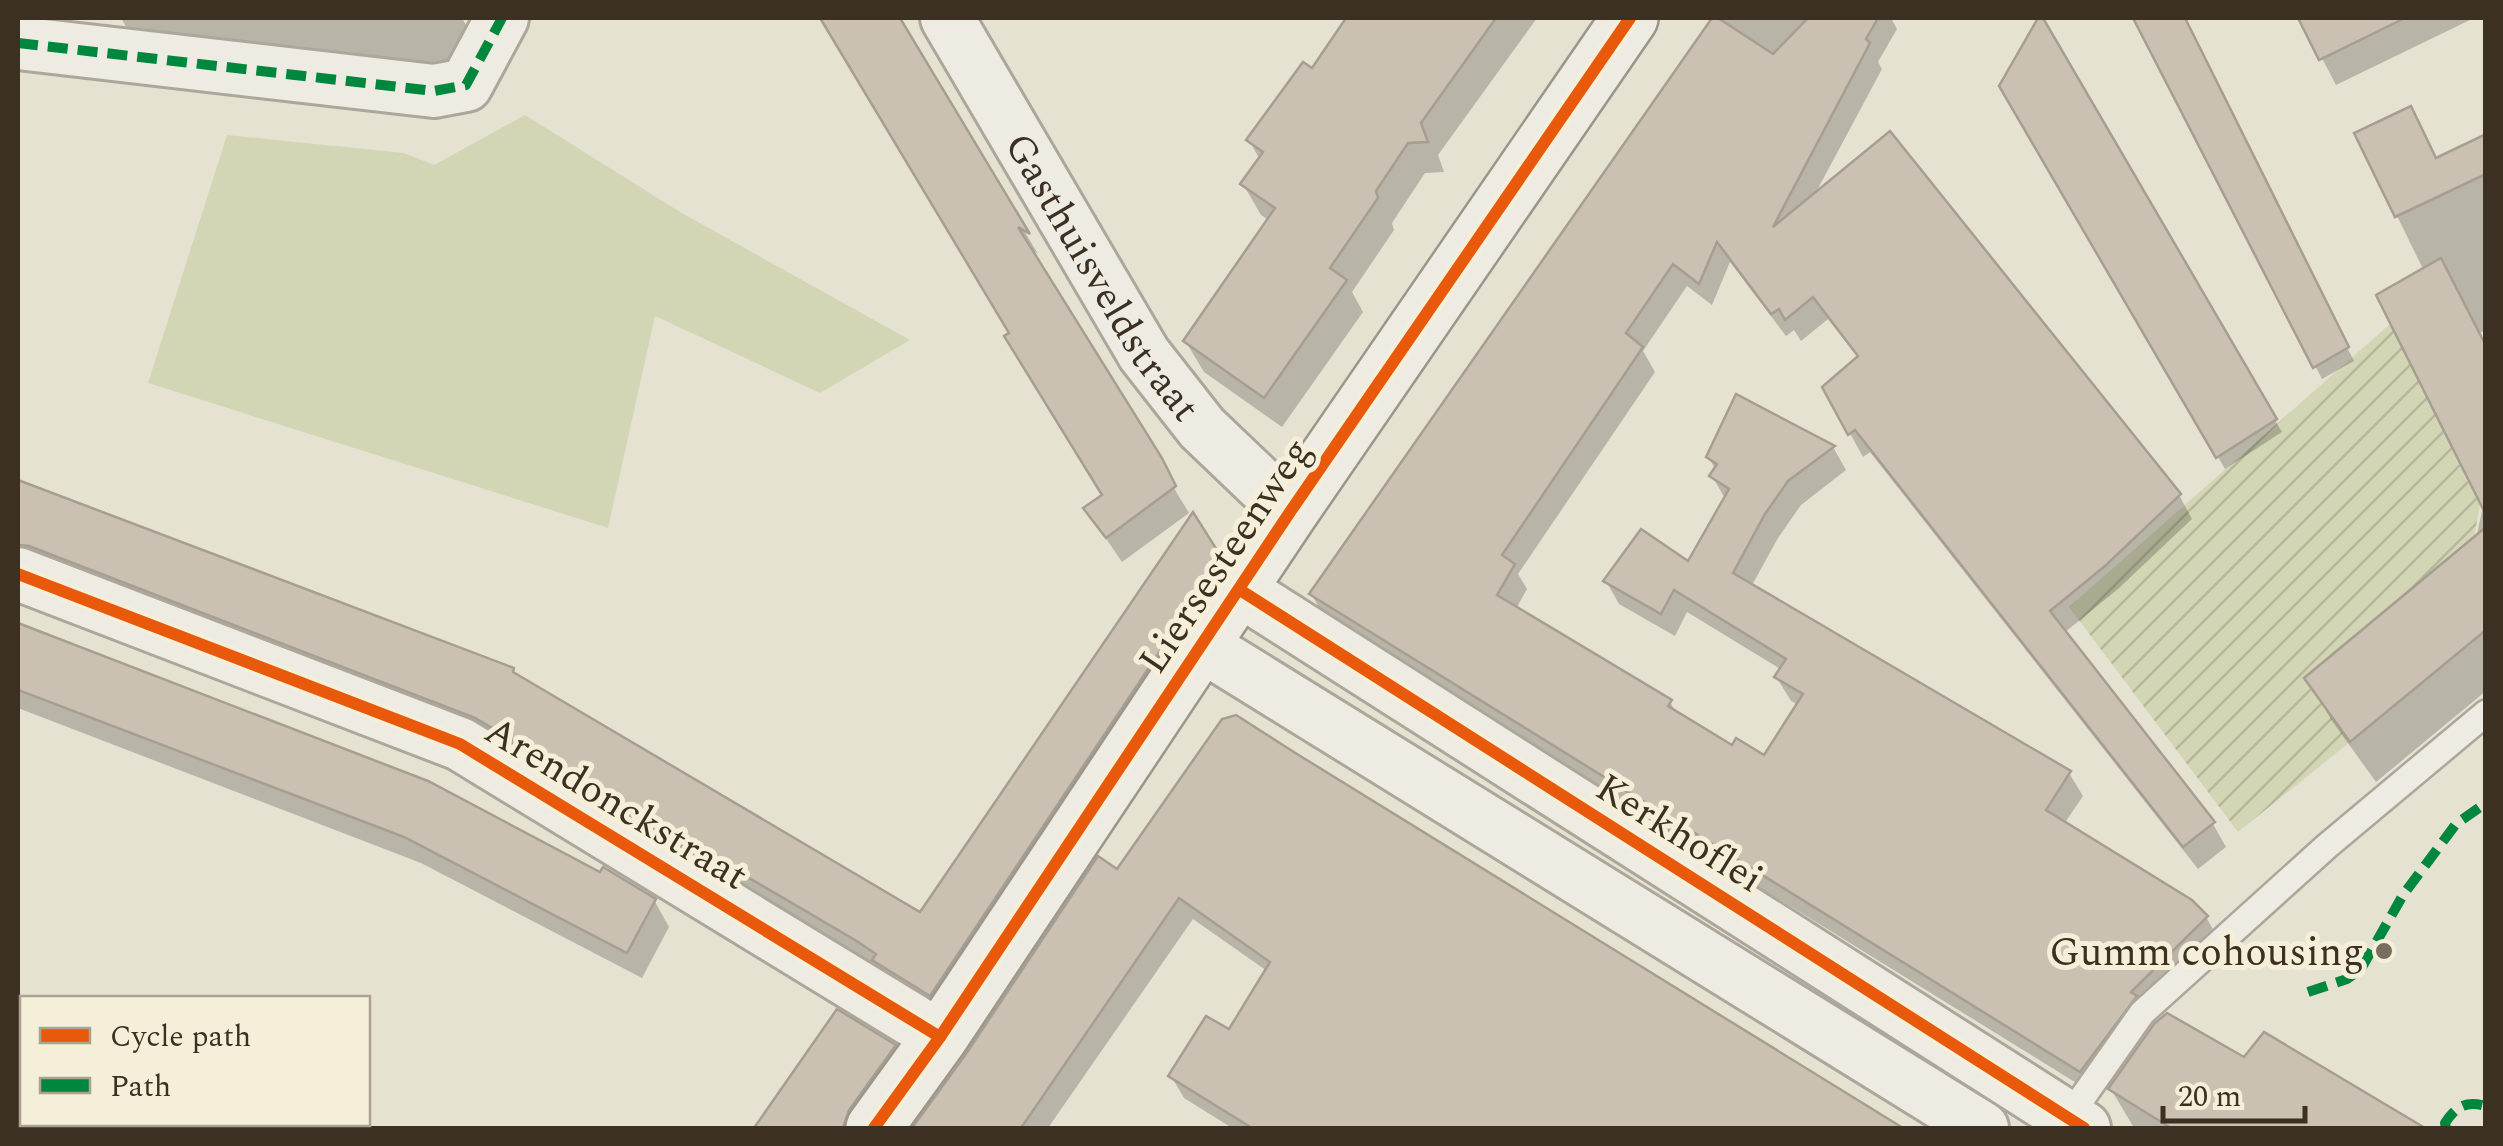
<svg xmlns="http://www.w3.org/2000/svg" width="2503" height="1146" font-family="Spectral,serif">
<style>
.park{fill:#d3d6b5}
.garden{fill:url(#garden-furrows)}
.shadow{fill:#0003}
.building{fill:#cac1b3;stroke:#a79e91;stroke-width:2.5}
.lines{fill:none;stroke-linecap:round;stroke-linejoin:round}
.lane-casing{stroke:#aca79a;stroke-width:30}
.street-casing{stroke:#aca79a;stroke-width:58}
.secondary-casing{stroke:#9b968a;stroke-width:60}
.lane{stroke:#eeebe3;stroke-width:25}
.street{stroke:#eeebe3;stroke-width:52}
.secondary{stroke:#eeebe3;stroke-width:55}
.quiet{stroke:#00873e;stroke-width:10;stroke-dasharray:20 10;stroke-linecap:butt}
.cycleway-casing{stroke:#f5efd9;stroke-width:19}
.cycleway{stroke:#e8590c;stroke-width:12}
.poi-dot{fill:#776e5f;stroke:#f5efd9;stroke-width:4}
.labels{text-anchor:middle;stroke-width:10;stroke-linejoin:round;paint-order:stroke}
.street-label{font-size:40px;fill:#3b3021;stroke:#f5efd9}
.poi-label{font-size:40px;fill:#3b3021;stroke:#f5efd9;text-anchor:end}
</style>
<defs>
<pattern id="garden-furrows" width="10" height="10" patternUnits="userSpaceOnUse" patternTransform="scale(2.5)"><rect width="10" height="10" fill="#d3d6b5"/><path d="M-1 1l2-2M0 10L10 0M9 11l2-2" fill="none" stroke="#b6b89b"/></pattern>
</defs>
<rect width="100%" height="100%" fill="#e6e2d2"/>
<polygon class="park" points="525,115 680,212 910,340 820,393 655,316 608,528 148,383 227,135 404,153 434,165"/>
<polygon class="garden" points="2390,324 2480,506 2474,537 2304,678 2350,742 2238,832 2069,607"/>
<g class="shadow">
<polygon points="121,18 462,18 477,44 467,95 134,40"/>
<polygon points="823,18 897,18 1038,254 1028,247 1189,513 1122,562 1086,509 1105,496"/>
<polygon points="1349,18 1537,18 1438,155 1444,172 1425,173 1392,223 1394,230 1352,292 1363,312 1282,427 1204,372 1186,342 1270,221 1261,215 1243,184 1260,160 1249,140 1312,72"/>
<polygon points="1723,18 1891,18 1897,29 1878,62 1882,69 1814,196 2179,495 2192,519 2118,589 2064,633 2213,824 2226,847 2198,869 1870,452 1863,457 1825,388 1859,359 1828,319 1801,341 1794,330 1786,336 1730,262 1712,305 1687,286 1643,351 1655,372 1518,574 1527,589 1516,609 1670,702 1677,714 1733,748 1765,759 1799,705 1791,701 1777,678 1782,670 1687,612 1675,636 1619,604 1606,581 1689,565 1726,500 1712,476 1716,470 1708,457 1833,447 1846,470 1801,505 1778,538 1751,587 2069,773 2083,796 2064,824 2206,917 2219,940 2145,1015 2094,1094 1325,618 1312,595"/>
<polygon points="2040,18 2282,432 2225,469 2002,86"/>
<polygon points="2136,18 2183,18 2354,361 2322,379"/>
<polygon points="2301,18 2474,18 2336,85"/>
<polygon points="2410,109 2438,160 2486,137 2486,330 2480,333 2486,345 2486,691 2376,782 2332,721 2307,678 2476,539 2483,506 2424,271 2357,134"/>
<polygon points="18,483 513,670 517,677 921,915 1220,559 1235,586 945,1020 701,866 18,575"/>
<polygon points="18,621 21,627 654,900 669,927 642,978 421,863 18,708"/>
<polygon points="1236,718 1898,1128 1232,1128 1184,1098 1171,1076 1229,1033 1267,971 1193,919 1048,1128 915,1128 967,1057 1118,872"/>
<polygon points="18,1008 22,1011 22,1124 54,1124 45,1128 18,1128"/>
<polygon points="838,1013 894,1047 907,1069 864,1128 757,1128"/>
<polygon points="2111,1089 2416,1126 2418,1128 2134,1128"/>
<polygon points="78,1124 211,1124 220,1128 91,1128"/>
</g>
<g class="building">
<polygon points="820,18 900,18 1030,234 1018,227 1162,458 1176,486 1106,538 1083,508 1102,495 1004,336 1009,333"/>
<polygon points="1346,18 1496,18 1421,123 1428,142 1408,143 1376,191 1378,198 1330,268 1347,280 1264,398 1183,341 1275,208 1240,184 1263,152 1246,140 1303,62 1312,68"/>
<polygon points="1712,18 1718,18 1773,54 1808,18 1878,18 1866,39 1870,43 1773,227 1890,131 2181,494 2105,566 2050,611 2215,822 2183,847 1855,430 1848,435 1822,387 1858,356 1813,297 1785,320 1779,309 1771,314 1717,242 1699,284 1673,264 1626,333 1643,347 1502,555 1515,564 1497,595 1672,700 1668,706 1732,745 1736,738 1764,755 1803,694 1774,677 1786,659 1674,590 1661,614 1603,581 1641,529 1688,561 1729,489 1709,476 1717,464 1706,457 1736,394 1835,446 1788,481 1765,514 1733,573 2071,771 2046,810 2192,900 2208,916 2131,992 2137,996 2080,1072 1309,594"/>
<polygon points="2038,18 2043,18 2277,419 2216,458 1999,86"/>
<polygon points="2133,18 2185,18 2349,347 2313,368"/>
<polygon points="2298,18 2405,18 2319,60"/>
<polygon points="2411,106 2436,158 2486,134 2486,174 2395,217 2354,133"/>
<polygon points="2441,258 2486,346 2486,515 2376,295"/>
<polygon points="18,480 514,668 513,672 920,912 1193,512 1222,558 930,996 872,960 876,954 855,940 686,841 684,846 594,788 475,718 29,546 18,545"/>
<polygon points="2486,527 2486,630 2350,742 2304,678"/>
<polygon points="18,623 428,781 600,872 603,867 656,899 627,953 404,837 18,690"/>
<polygon points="1236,715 1297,754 1903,1128 1252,1128 1168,1076 1206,1016 1229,1029 1270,962 1179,898 1021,1128 912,1128 966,1054 1098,856 1117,869 1222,719"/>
<polygon points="837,1009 896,1045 849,1110 843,1128 754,1128"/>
<polygon points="2167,1013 2244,1057 2264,1032 2425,1128 2171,1128 2108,1089 2154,1024"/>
</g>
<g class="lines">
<g class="lane-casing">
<polyline id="lane" points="2068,1118 2142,1013 2327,846 2486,713"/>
</g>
<g class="street-casing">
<g id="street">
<path id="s1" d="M947,18L1144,354L1202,428L1290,512"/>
<polyline points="18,43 434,91 466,85 502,18"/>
<polyline points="18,574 460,744 940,1037"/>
<polyline points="1240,590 2084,1128"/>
<polyline points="1203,646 1982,1128"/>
<polyline points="50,1124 59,1128"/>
</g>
</g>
<g class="secondary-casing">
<polyline id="secondary" points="874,1128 940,1037 1290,512 1630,18"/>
</g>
<use href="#lane" class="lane"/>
<use href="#street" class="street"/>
<use href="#secondary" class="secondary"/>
<g class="quiet">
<polyline points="18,43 434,91 466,85 502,18"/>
<polyline points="2308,992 2347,979 2361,969 2403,895 2456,824 2486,803"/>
<polyline points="18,1104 22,1107"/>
<polyline points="50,1124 59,1128"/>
<path d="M2446,1128L2445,1123C2456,1107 2465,1100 2486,1106"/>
</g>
<g class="cycleway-casing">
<g id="cycleway">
<polyline points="18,574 460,744 940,1037"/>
<polyline points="1240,590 2084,1128"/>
<polyline points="874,1128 940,1037 1290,512 1630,18"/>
</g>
</g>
<use href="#cycleway" class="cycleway"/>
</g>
<circle class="poi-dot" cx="2384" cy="951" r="10"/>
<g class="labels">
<g class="street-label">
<text dy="14" stroke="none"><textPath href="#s1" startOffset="302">Gasthuisveldstraat</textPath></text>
<text transform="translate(1224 555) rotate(-56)" y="14">Liersesteenweg</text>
<text transform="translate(617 802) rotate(31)" y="14">Arendonckstraat</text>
<text transform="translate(1680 832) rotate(32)" y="14">Kerkhoflei</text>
</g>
<g class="poi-label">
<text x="2364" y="965">Gumm cohousing</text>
</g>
</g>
<rect width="2503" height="1146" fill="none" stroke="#3b3021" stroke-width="40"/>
<rect x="20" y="996" width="350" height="130" fill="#f5efd9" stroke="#aba38f" stroke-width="2.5"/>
<rect x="40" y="1028" width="50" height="15" fill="#e8590c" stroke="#aba38f" stroke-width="2.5"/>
<text x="110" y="1046" font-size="30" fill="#3b3021">Cycle path</text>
<rect x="40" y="1078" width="50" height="15" fill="#00873e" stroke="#aba38f" stroke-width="2.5"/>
<text x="110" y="1096" font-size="30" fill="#3b3021">Path</text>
<path d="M2163 1106v15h142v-15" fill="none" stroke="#3b3021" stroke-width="5"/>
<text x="2178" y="1106" font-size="30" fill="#3b3021" stroke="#f5efd9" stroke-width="8" paint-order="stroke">20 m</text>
</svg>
